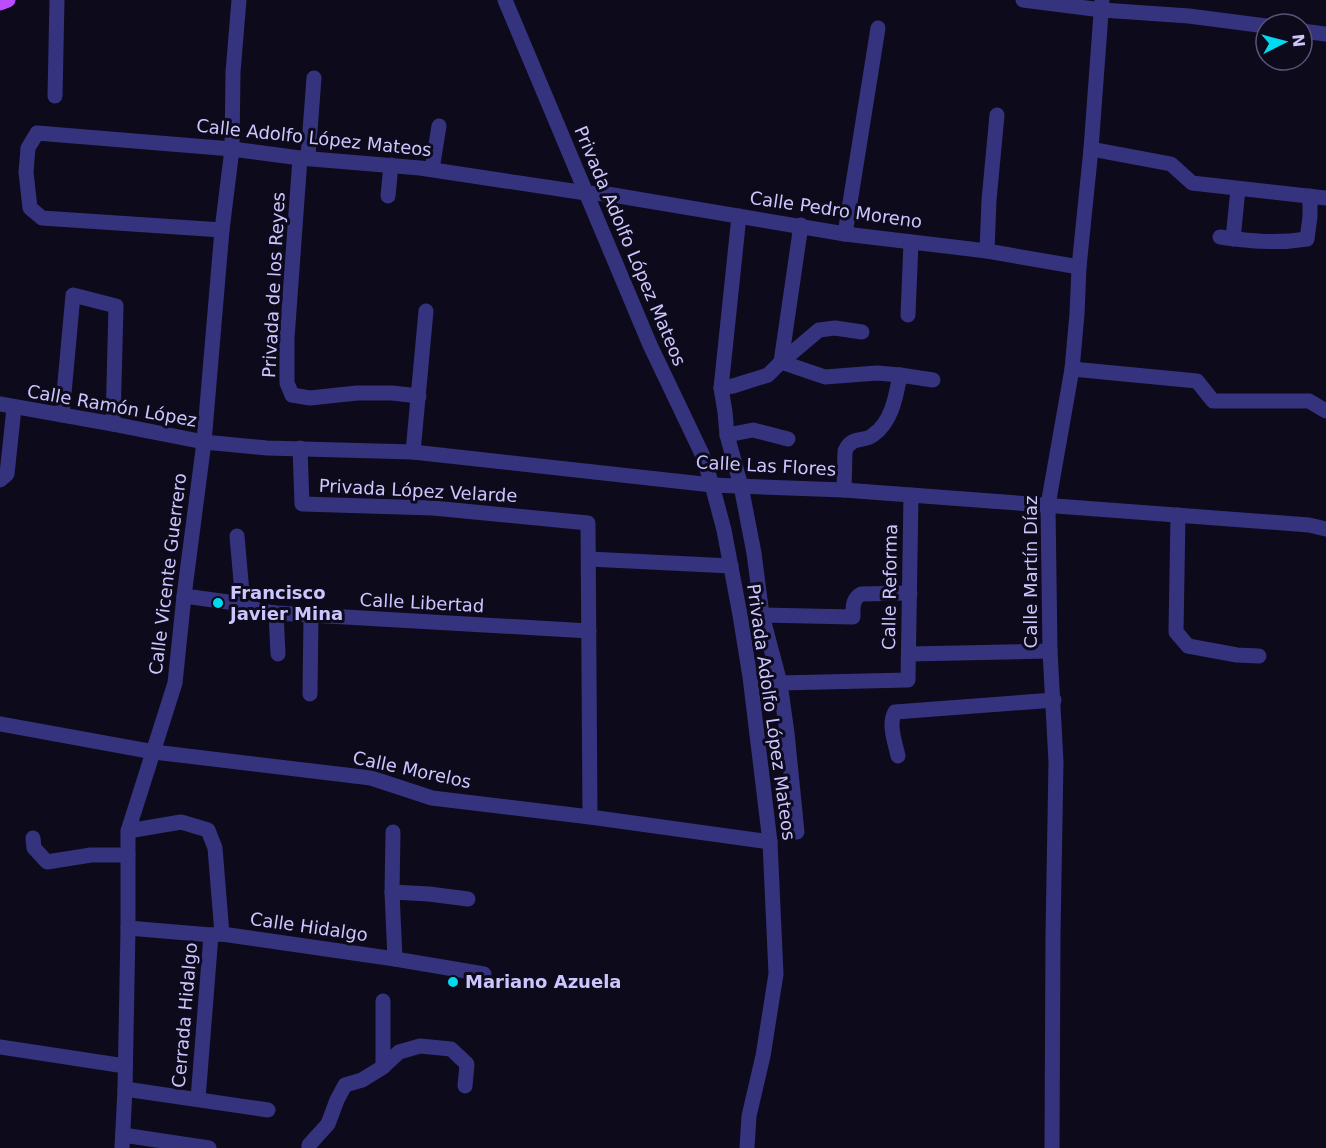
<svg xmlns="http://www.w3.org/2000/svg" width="1326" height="1148" font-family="'DejaVu Sans',sans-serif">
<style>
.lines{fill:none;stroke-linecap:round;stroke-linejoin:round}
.minor{stroke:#35337e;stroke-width:15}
.primary{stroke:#bc4dff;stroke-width:15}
.poi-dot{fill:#00daf1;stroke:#0d0a1c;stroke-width:2}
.labels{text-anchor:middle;stroke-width:6;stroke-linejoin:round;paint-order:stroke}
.street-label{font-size:18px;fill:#ccc6ff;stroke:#0d0a1c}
.poi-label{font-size:18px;font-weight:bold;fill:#ccc6ff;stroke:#0d0a1c;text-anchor:start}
</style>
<rect width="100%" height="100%" fill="#0d0a1c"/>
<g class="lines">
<g class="minor">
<polyline points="505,0 650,345 702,454 712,485 724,530 740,615 750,677 770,842 776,974 763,1056 749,1116 747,1148"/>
<polyline points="1023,0 1102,10 1189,16 1266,26"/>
<polyline points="1302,31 1326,34"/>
<polyline points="55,96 57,0"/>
<polyline points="1091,149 1171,164 1192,183 1326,198"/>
<polyline points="308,157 314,78"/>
<polyline points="300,158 287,338 287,383 292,395 310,398 357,393 392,393 419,396"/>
<polyline points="432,169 439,126"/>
<polyline points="388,196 391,165"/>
<polyline points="739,216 721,388 725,412 727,435 741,486 754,553 762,615 780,683 787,733 797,832"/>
<polyline points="222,230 42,218 30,208 26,172 28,148 37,133 232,149 300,158 420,168 586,193 607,194 845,234 987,251 1079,267"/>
<polyline points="845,234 878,28"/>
<path d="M1220,237C1251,241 1275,244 1307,239L1310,217V196"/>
<polyline points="1233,239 1238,189"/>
<polyline points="987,251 989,200 997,115"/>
<polyline points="908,315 911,242"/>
<polyline points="781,362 801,225"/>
<polyline points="781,362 819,330 835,328 862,332"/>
<polyline points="1072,369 1197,381 1213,401 1309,401 1326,411"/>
<polyline points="721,388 733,386 768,375 781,362 825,377 877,373 900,375"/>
<polyline points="0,404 113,424 204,442 267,448 413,452 712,485 844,490 1309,525 1326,529"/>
<polyline points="62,415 73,295 116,306 113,424"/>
<polyline points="727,435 753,430 788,439"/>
<polyline points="300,448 302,504 433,508 588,523 590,817"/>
<polyline points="413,452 426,311"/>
<polyline points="0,480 7,474 14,408"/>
<path d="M844,490L845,451C852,435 863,443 873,435C892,422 896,396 900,375L933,380"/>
<polyline points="1178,515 1176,632 1188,646 1237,655 1259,656"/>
<polyline points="237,536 243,604"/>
<polyline points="589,559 731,566"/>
<polyline points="184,596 243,604 260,611 276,613 589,631"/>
<polyline points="276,613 278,654"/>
<path d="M762,615L853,617C853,608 852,599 861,594L910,593"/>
<polyline points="909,654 1050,651"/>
<polyline points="780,683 908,680 911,495"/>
<polyline points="310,694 311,616"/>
<polyline points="0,724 154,752 371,778 432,798 590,817 770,842"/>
<path d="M898,756C895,742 888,724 895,712L1054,700"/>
<polyline points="128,831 181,822 208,830 215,848 222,934"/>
<polyline points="393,832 392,892 395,959"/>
<polyline points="33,838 34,848 47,862 91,855 128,855"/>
<polyline points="392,892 429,894 468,899"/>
<polyline points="128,928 211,935 222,934 395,959 484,974"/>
<polyline points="0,1047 125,1066"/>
<polyline points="383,1067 399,1052 420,1046 451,1049 467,1064 465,1086"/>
<polyline points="125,1089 268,1110"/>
<polyline points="198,1099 211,935"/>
<polyline points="123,1135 209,1148"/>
<polyline points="122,1148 125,1089 128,928 128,831 175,683 184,596 204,442 222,230 232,149 233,72 239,0"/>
<polyline points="309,1148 309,1145 328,1124 337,1100 345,1085 362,1080 383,1067 383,1001"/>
<polyline points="1052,1148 1053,934 1056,762 1050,651 1048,505 1072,369 1077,314 1079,267 1091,149 1102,0"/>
</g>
<polyline class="primary" points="0,3 8,0"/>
</g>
<g class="poi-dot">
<circle cx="218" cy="603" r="6"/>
<circle cx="453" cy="982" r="6"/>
</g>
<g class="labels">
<g class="street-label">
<text transform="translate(314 138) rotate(6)" y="6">Calle Adolfo López Mateos</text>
<text transform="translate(836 210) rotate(8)" y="6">Calle Pedro Moreno</text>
<text transform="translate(630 246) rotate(67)" y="6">Privada Adolfo López Mateos</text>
<text transform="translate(274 285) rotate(-87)" y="6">Privada de los Reyes</text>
<text transform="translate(112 406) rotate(10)" y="6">Calle Ramón López</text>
<text transform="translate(766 466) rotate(3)" y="6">Calle Las Flores</text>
<text transform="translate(418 491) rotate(3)" y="6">Privada López Velarde</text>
<text transform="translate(1031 572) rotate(-90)" y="6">Calle Martín Díaz</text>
<text transform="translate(168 574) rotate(-83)" y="6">Calle Vicente Guerrero</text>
<text transform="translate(890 587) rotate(-89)" y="6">Calle Reforma</text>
<text transform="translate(422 603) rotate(3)" y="6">Calle Libertad</text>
<text transform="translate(771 712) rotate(82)" y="6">Privada Adolfo López Mateos</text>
<text transform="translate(412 770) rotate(12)" y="6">Calle Morelos</text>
<text transform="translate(309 927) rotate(8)" y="6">Calle Hidalgo</text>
<text transform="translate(185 1015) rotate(-85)" y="6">Cerrada Hidalgo</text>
</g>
<g class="poi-label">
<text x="230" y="599">Francisco<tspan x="230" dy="21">Javier Mina</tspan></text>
<text x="465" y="988">Mariano Azuela</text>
</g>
</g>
<g transform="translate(1284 42) rotate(84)"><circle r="28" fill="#0d0a1c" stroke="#595577" stroke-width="1.5"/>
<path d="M0-4.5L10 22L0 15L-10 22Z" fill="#00daf1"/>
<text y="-9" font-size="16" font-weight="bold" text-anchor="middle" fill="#ccc6ff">N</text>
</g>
</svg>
